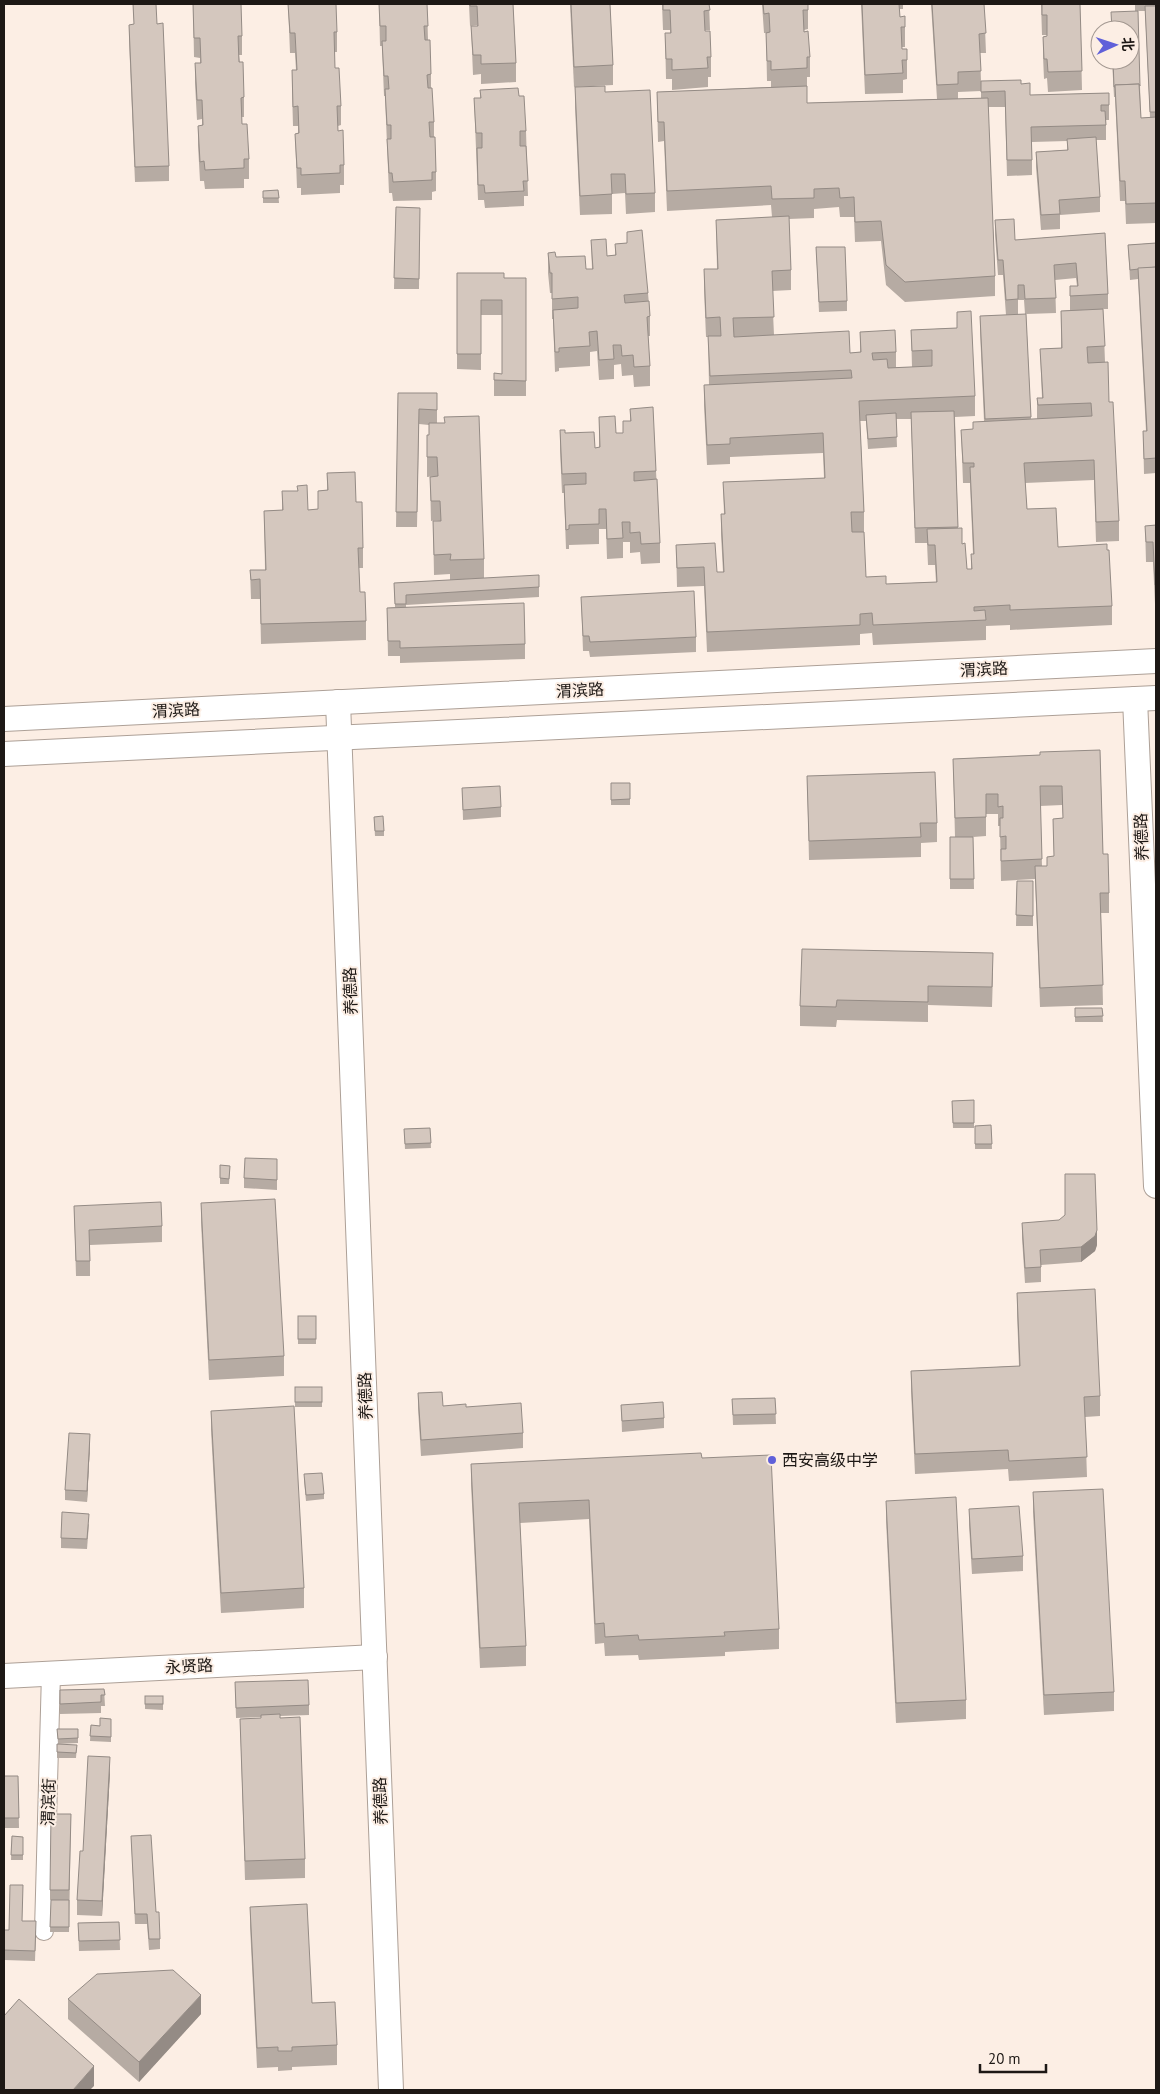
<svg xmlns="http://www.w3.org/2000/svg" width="1160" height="2094" font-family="'PT Sans','Noto Sans SC',sans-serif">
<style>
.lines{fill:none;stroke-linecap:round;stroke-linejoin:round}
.street-casing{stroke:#ada097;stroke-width:20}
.secondary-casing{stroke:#ada097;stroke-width:26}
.street{stroke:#fff;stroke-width:18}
.secondary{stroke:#fff;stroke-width:24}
.wall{fill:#b6aba3;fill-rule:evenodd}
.shaded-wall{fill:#948b85}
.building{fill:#d4c7be;stroke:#948b85}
.poi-dot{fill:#6060d9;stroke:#fceee4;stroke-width:2}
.labels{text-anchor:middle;stroke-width:4;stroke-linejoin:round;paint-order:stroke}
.street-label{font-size:16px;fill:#1d1815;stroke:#fceee4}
.poi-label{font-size:16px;fill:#1d1815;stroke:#fceee4;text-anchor:start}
</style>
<rect width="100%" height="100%" fill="#fceee4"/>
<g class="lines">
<g class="street-casing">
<polyline id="street" points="44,1931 51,1673"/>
</g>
<g class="secondary-casing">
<g id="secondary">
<polyline points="1135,699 1156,1186"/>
<polyline points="338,702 391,2090"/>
<polyline points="4,719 1156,661"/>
<polyline points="4,754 1156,698"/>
<polyline points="4,1676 375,1657"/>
</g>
</g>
<use href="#street" class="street"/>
<use href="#secondary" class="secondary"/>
</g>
<g class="wall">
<polygon points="133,4 157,24 169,166 169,181 135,182 129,40 129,25 134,24"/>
<polygon points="193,4 242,36 242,55 239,55 244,97 244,117 241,117 242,124 249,159 249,179 244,179 244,188 205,189 204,181 200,181 198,145 198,126 202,125 202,119 197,120 195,83 195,63 200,63 200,58 194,57"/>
<polygon points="288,4 337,32 337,52 334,52 335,68 341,106 341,125 338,126 338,131 344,165 344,185 340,185 340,193 301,195 301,188 297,188 295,134 298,133 298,126 293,126 292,90 292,70 296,70 295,53 290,53"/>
<polygon points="379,4 427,4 428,40 431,74 431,88 434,122 434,137 436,172 436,191 432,192 432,200 393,201 392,193 389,193 385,96 384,96 382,46 380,46"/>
<polygon points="469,4 513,4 516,63 516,82 481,84 481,74 473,75 471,26 477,26 477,25 470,26"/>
<polygon points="570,4 610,4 613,65 613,85 574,87"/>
<polygon points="662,4 709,4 710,30 705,30 711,57 711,77 708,77 708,87 672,90 672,79 666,79 665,33 670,33 670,30 663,30"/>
<path d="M762,4H808V29L804,30L810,57V77H807V103L937,99L931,4H984L986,53H980L981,81L1021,84L1030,95L1109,93V120H1106V140H1096L1100,197V212L1060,215V229L1041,230L1036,167V152L1067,150V141L1032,142V175L1007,176L1005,107H988L995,276V296L905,302L886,285L881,241L855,242L854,217H840L839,207L814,209V218L789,219L791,270V290L772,291L774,335L850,353L860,352V332L896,352V367H912L911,330L957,328V312L975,396V416L955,417L958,528L962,544L967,569H971V554H973L970,483H963L961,430L973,429L984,421L980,331V316L1006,315L1003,275H998L995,235V220L1015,240L1105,233L1108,294V309H1103L1105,362L1109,402L1119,521V541L1096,542L1094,480L1025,483L1027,509L1058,547L1112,606V625L1010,630V625L986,626V640L873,645L872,633L860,634V645L707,652L704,586L677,587L676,545L717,572H723L721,534V514H724L723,482L824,478L823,453L730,457V464L707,465L704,405V385H709L708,337H706L704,289V269H717L716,220L772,217L771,205L667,211L664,141L658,142L657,92L771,87V81H767L766,33H764ZM981,91V98L958,99V92ZM1076,278L1077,286H1070V310L1061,311V348L1040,349L1042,398H1037V419H1031L1026,314L1056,313L1055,280ZM1018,300H1024L1025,314H1018ZM896,419H911L915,543H927L928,565H935L936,582L886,584L866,577L852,532H864V512L860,421H866L868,449L897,447Z"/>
<polygon points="861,4 903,4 903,9 899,9 900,17 905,27 905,47 902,47 902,49 907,60 907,79 903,80 903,93 865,94"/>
<polygon points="1041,4 1080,4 1082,90 1048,92 1047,78 1044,79 1043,56 1043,37 1047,36 1047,35 1042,35"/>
<polygon points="1135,4 1156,4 1156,223 1126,224 1125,201 1120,201 1115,97 1114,97 1112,60 1140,86 1141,118 1150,117 1145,11 1135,11"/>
<polygon points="575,87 605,92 655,193 655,212 626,214 625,193 612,194 612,214 580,215 575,107"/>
<polygon points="480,90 519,96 526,131 528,196 524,196 524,206 485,208 484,200 478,200 474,98 480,98"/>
<polygon points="278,190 279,203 263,203 263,191"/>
<polygon points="396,207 420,208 419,289 394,289"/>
<polygon points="627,232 648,293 650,316 650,336 648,336 650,366 650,386 634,387 633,375 622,376 621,364 614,365 614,379 599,380 597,351 590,352 590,366 559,368 559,371 555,372 553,319 552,319 552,293 550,293 548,273 548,253 556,257 586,269 592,269 591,240 607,256 615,255 615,244 627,243"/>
<polygon points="1156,243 1156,473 1144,474 1143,431 1146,431 1138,279 1130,280 1128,245"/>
<polygon points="816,247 847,301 847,311 819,312"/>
<polygon points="457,273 504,278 526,278 526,396 494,396 494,373 502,374 502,315 481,315 481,370 457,369"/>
<polygon points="398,393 437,408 437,423 484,559 484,578 539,587 539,597 406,605 406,607 525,644 525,659 400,663 400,656 388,656 387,608 395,607 394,583 450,580 450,574 434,575 433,521 440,520 431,521 430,477 437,476 427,477 427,435 429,435 429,425 419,424 417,527 396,527"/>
<polygon points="630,409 656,471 660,543 660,563 641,564 640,552 630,553 630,542 623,542 623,558 607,559 606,529 599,529 599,544 569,545 569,549 566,549 564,493 562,493 560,450 560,430 565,433 595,448 599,447 599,417 616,433 623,433 623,421 630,421"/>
<polygon points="327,473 356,502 363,548 363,568 359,568 360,592 366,621 366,640 261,644 260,599 251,599 250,570 265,570 264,511 282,510 282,491 308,510 318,509 318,491 327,490"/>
<polygon points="1156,525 1156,604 1155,604 1153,562 1146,562 1145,526"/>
<polygon points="581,597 696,637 696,652 590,657 589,651 583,651"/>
<path d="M1100,750L1103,854L1109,893V913H1101L1103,1005L1040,1007L1035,879L1001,881L1000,826H998V814H986V836L973,837L974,889H950V837H955L953,759L1040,755ZM1062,805L1063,818L1053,819L1054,856L1047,857V866H1042L1040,806Z"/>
<polygon points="807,776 937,823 937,842 921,843 921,857 809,860"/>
<rect x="611" y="783" width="19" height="22"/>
<polygon points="462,788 501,807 501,817 463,820"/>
<polygon points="374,817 384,831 384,836 375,836"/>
<polygon points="1017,881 1033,881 1033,926 1016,926"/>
<polygon points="993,973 992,1007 928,1005 928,1022 837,1020 836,1027 800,1026 800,1006"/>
<polygon points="1075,1008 1102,1008 1103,1022 1075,1022"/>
<polygon points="974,1100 974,1128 953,1128 952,1101"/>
<polygon points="991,1125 992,1149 975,1149 975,1126"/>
<polygon points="430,1128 431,1148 405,1149 404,1129"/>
<polygon points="277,1159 277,1190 244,1188 244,1178"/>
<polygon points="220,1165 230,1166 229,1184 220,1184"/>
<polygon points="201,1203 284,1356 284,1376 209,1380 201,1222"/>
<polygon points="74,1206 162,1226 162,1242 90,1245 90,1276 76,1276"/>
<polygon points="1022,1223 1097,1245 1095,1251 1081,1262 1041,1265 1041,1282 1025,1283 1022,1238"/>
<polygon points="1017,1293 1100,1396 1100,1416 1085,1417 1087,1477 1009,1481 1008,1469 915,1474 911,1391 911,1371 1019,1366 1017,1313"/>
<rect x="298" y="1316" width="18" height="28"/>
<rect x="295" y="1387" width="27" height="20"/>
<polygon points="418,1393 443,1406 466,1407 523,1433 523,1448 421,1456 418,1408"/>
<polygon points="775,1398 776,1424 733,1425 732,1399"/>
<polygon points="621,1405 664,1418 664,1428 622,1432"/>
<polygon points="211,1411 304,1588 304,1608 221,1613 211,1430"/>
<polygon points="90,1444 87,1502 65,1500 65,1490"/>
<polygon points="702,1458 779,1629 779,1649 725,1652 725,1656 639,1660 638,1655 605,1656 604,1643 595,1644 589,1519 520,1523 526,1646 526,1666 480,1668 471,1484 471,1464"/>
<polygon points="304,1480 324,1494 324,1499 306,1501"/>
<polygon points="1033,1492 1114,1692 1114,1711 1044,1715 1033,1512"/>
<polygon points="886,1501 966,1700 966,1719 896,1723 886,1520"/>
<polygon points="969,1509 1023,1556 1023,1571 972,1574 969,1525"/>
<polygon points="89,1524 87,1549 61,1548 61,1538"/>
<polygon points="235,1682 309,1705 309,1715 280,1716 305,1859 305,1878 245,1880 240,1719 261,1718 261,1717 236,1718"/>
<polygon points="104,1689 105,1706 101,1706 101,1713 60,1714 60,1690"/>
<polygon points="145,1696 163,1696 163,1710 145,1709"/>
<polygon points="111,1719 111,1742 90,1741 91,1725 100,1726"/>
<polygon points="57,1729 78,1729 78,1743 58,1744"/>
<polygon points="77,1745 76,1758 57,1758 57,1752"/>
<polygon points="110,1772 102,1916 77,1915 77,1900 83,1851"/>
<polygon points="4,1776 18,1776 19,1828 4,1828"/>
<polygon points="71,1814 69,1932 50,1932 51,1900 50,1900 50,1890"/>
<polygon points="12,1836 23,1837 23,1860 11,1860"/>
<polygon points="131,1836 156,1912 160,1939 160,1949 149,1950 147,1924 135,1924"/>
<polygon points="250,1907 312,2003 337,2045 337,2065 292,2067 292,2070 278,2071 278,2067 257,2068 250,1926"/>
<polygon points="22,1921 36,1931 35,1961 4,1960 4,1930 9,1930"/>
<polygon points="119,1922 120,1950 79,1951 78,1923"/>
<polygon points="68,1999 201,2014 139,2082 68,2019"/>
</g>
<g class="shaded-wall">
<polygon points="1097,1230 1097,1245 1095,1251 1081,1262 1081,1247"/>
<polygon points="90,1434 90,1444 87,1502 87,1491"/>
<polygon points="110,1757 110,1772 102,1916 102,1901"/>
<polygon points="201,1995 201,2014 139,2082 139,2062"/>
<polygon points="94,2066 94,2086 90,2090 73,2090"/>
</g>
<g class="building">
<polygon points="133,4 156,4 157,24 163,23 169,166 135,167 129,25 134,24"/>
<polygon points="193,4 241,4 242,36 238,36 239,62 243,62 244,97 241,98 242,124 247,124 249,159 244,159 244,168 205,170 204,161 200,162 198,126 203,125 202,100 197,100 195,63 201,63 200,38 194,38"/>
<polygon points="288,4 336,4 337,32 334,32 335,68 339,68 341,106 337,106 338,131 343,130 344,165 340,165 340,173 301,175 301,168 297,168 295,134 299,133 298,106 293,107 292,70 297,70 295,33 290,33"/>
<polygon points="379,4 427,4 428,26 424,26 425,40 430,40 431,74 427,75 428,88 432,88 434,122 429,122 430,137 435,137 436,172 432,172 432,180 393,182 392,173 389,173 387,139 391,139 391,125 387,125 385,89 389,89 388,76 384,76 382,41 386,41 386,26 380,26"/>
<polygon points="470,4 513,4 516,63 481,64 481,55 473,55 471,26 478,26 477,6 470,6"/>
<polygon points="571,4 610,4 613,65 574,67"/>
<polygon points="663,4 709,4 710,10 704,11 705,31 710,31 711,57 707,57 708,68 672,70 672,59 666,59 665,33 671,33 670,10 663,10"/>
<polygon points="763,4 808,4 808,10 803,10 804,32 808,31 810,57 807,57 807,68 771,70 771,61 767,61 766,33 770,32 769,13 764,14"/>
<polygon points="862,4 899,4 900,17 905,16 905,27 901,27 902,49 907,49 907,60 902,60 903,73 865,75"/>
<polygon points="932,4 984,4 986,33 979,34 981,71 958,72 958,84 937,85"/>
<polygon points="1042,4 1080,4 1082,71 1048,72 1047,59 1044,59 1043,37 1047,36 1047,15 1042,15"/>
<polygon points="1145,6 1156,6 1156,112 1150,112"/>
<polygon points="1138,11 1140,86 1139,84 1115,85 1115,87 1114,87 1113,60 1130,60 1130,30 1112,30 1111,12"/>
<polygon points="1021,80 1021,84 1030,83 1030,95 1109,93 1109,105 1101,105 1101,111 1105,111 1106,125 1031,127 1032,160 1007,160 1005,91 981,92 981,81"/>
<polygon points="1139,84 1141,118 1156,117 1156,203 1126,204 1125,181 1120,181 1115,85"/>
<polygon points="605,86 605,92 650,90 655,193 626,194 625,174 611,174 612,194 580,196 575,87"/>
<polygon points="807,86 807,103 988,98 995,276 905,282 886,265 881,221 855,222 854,197 840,198 839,188 814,189 814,198 772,199 771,186 667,191 664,122 658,122 657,92"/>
<polygon points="518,88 519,96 524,96 526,131 520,131 520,146 526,146 528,181 523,181 524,191 485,193 484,185 478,185 477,148 482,148 482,133 476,133 474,98 481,98 480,90"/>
<polygon points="1096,137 1100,197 1059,200 1060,214 1041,215 1036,152 1068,150 1067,139"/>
<polygon points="278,190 279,198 263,198 263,191"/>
<polygon points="396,207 420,208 419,279 394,278"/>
<polygon points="789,216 791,270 772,271 774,317 733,318 734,337 849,331 850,353 861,352 860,332 895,330 896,352 872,353 873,360 887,359 888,368 932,366 932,350 912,351 911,330 957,328 957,312 971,311 975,396 859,401 864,512 851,512 852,532 864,532 866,577 886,576 886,584 937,582 935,545 928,545 927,529 962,528 962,544 965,543 967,569 972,569 971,554 974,554 970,467 974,467 974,463 963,463 961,430 973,429 973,422 1092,416 1091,403 1038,405 1037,398 1043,398 1040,349 1062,348 1061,311 1103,309 1105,346 1087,347 1088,363 1108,362 1109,402 1113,402 1119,521 1096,522 1094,460 1024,463 1027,509 1056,508 1058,547 1107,544 1107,550 1109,550 1112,606 1010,610 1010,605 974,607 974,611 985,610 986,620 873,625 872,613 860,614 860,625 707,632 704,567 677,568 676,545 715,543 717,572 724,572 721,514 725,514 723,482 825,478 823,433 730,438 730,444 707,445 704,385 852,378 851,370 710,376 708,336 721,336 720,317 706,318 704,269 718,269 716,220"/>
<polygon points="1014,219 1015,240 1105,233 1108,294 1070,296 1070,286 1078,286 1076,263 1054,265 1056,298 1025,299 1024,285 1018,285 1018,299 1006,300 1003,260 998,260 995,220"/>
<polygon points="642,230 648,293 624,295 625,303 649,301 650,316 647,317 650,366 634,367 633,355 622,356 621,345 613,345 614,359 599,360 597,331 589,332 590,346 559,348 559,352 555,352 553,310 578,308 578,297 552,299 552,273 550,273 548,253 555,252 556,257 585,256 586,269 593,269 591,240 606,239 607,256 616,255 615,244 627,243 627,232"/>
<polygon points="1156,243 1156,267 1130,270 1128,245"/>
<polygon points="816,247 845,247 847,301 819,302"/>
<polygon points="1156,267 1156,458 1144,459 1143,431 1147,431 1138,268"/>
<polygon points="457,273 504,273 504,278 526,278 526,381 494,380 494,373 502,374 502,300 481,300 481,354 457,354"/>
<polygon points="1026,314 1031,417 985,419 980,316"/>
<polygon points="398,393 437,393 437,410 419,409 417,512 396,512"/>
<polygon points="653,407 656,471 634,472 634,481 657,479 660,543 641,544 640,532 630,533 630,522 622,522 623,538 607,539 606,509 599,509 599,524 569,525 569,529 566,530 564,485 586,484 586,473 562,474 560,430 565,430 565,433 594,432 595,448 600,447 599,417 615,416 616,433 623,433 623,421 631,421 630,409"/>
<polygon points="954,411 958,527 915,528 911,412"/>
<polygon points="896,413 897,437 868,439 866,415"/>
<polygon points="479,416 484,559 450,560 451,554 434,555 433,521 441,521 440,501 431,501 430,477 438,476 437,457 427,457 427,435 429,435 429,423 445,423 444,417"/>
<polygon points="355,472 356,502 362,502 363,548 358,548 360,592 365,592 366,621 261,624 260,579 251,580 250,570 266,570 264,511 283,510 282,491 298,491 297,486 307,485 308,510 318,509 318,491 328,490 327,473"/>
<polygon points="1156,525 1156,585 1155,585 1153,542 1146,542 1145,526"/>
<polygon points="539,575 539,587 406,595 406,604 395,604 394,583"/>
<polygon points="694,591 696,637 590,642 589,636 583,636 581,597"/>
<polygon points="524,603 525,644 400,648 400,641 388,641 387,608"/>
<polygon points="1100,750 1103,854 1108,854 1109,893 1100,893 1103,985 1040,988 1035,866 1047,866 1047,857 1054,856 1053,819 1063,818 1062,786 1040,786 1042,859 1001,861 1001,849 1006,849 1006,836 1000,837 1000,818 1003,818 1003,806 998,807 998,794 986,794 986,817 955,818 953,759 1040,755 1040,752"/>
<polygon points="935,772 937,823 920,823 921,837 809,841 807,776"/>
<polygon points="611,783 630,783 630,799 611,800"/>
<polygon points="500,786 501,807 463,810 462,788"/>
<polygon points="383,816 384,831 375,831 374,817"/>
<polygon points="950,837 973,837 974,879 950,879"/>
<polygon points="1017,881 1033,881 1033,916 1016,915"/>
<polygon points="802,949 993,953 992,987 928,986 928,1002 837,1000 836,1007 800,1006"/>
<polygon points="1075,1008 1102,1008 1103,1016 1075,1017"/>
<polygon points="974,1100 974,1123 953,1123 952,1101"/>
<polygon points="991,1125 992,1144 975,1144 975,1126"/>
<polygon points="430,1128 431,1143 405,1144 404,1129"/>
<polygon points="245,1158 277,1159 277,1180 244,1178"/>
<polygon points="220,1165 230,1166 229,1179 220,1178"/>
<polygon points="1065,1174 1095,1174 1097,1230 1095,1236 1081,1247 1040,1250 1041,1267 1025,1268 1022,1223 1059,1220 1065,1215"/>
<polygon points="275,1199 284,1356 209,1360 201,1203"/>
<polygon points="161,1202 162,1226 89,1230 90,1261 76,1261 74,1206"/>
<polygon points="1095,1289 1100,1396 1084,1397 1087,1457 1009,1461 1008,1450 915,1454 911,1371 1020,1366 1017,1293"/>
<rect x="298" y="1316" width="18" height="23"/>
<rect x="295" y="1387" width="27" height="15"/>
<polygon points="442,1392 443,1406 466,1404 466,1407 521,1403 523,1433 421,1440 418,1393"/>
<polygon points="775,1398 776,1414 733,1415 732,1399"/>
<polygon points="663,1402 664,1418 622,1421 621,1405"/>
<polygon points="294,1406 304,1588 221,1593 211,1411"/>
<polygon points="69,1433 90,1434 87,1491 65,1490"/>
<polygon points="701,1453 702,1458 771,1455 779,1629 724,1632 725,1636 639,1640 638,1635 605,1637 604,1623 595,1624 589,1500 519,1503 526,1646 480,1648 471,1464"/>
<polygon points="322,1473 324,1494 306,1495 304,1474"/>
<polygon points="1103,1489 1114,1692 1044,1695 1033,1492"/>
<polygon points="956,1497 966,1700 896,1703 886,1501"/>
<polygon points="1019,1506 1023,1556 972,1559 969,1509"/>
<polygon points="62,1512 89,1514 87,1539 61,1538"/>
<polygon points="308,1680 309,1705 236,1708 235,1682"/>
<polygon points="104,1689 105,1695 101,1695 101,1702 60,1704 60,1690"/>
<rect x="145" y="1696" width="18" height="8"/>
<polygon points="280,1714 280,1718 300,1717 305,1859 245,1861 240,1719 261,1718 261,1715"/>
<polygon points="100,1718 111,1719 111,1737 90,1736 91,1725 100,1726"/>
<polygon points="57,1729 78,1729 78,1738 58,1739"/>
<polygon points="57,1744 77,1745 76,1753 57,1752"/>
<polygon points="88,1756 110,1757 102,1901 77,1900 80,1851 83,1851"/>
<polygon points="4,1776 18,1776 19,1818 4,1818"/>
<polygon points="51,1814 71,1814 69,1890 50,1890"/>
<polygon points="151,1835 156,1912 159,1912 160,1939 149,1939 147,1914 135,1914 131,1836"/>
<polygon points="12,1836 23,1837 23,1855 11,1855"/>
<polygon points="10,1885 23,1885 22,1921 36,1921 35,1951 4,1950 4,1930 9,1930"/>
<polygon points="51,1900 69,1900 69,1927 50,1927"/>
<polygon points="307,1904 312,2003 335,2002 337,2045 292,2047 292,2051 278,2051 278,2047 257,2048 250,1907"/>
<polygon points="119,1922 120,1940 79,1941 78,1923"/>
<polygon points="173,1970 201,1995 139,2062 68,1999 97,1974"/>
<polygon points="19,1999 94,2066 73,2090 4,2090 4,2016"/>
</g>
<circle class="poi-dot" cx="772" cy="1460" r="5"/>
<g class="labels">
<g class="street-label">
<text transform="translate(984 669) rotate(-3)" y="6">渭滨路</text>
<text transform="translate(580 690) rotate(-3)" y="6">渭滨路</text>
<text transform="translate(176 710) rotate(-3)" y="6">渭滨路</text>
<text transform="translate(1141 837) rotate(-92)" y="6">养德路</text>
<text transform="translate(350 991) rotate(-92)" y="6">养德路</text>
<text transform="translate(365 1396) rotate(-92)" y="6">养德路</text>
<text transform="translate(189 1666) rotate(-3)" y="6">永贤路</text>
<text transform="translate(380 1801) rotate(-92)" y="6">养德路</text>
<text transform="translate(48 1802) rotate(-88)" y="6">渭滨街</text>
</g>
<g class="poi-label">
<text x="782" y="1466">西安高级中学</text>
</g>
</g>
<rect width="1160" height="2094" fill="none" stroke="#1d1815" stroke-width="10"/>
<g transform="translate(1115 45) rotate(87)"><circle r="24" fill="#fceee4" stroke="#a39891"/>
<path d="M0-4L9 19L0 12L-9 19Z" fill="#6060d9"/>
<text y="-8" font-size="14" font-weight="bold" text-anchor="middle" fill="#1d1815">北</text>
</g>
<path d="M980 2064v8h66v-8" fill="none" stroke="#1d1815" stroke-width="2.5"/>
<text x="988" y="2064" font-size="15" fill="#1d1815" stroke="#fceee4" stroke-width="4" paint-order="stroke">20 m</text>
</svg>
